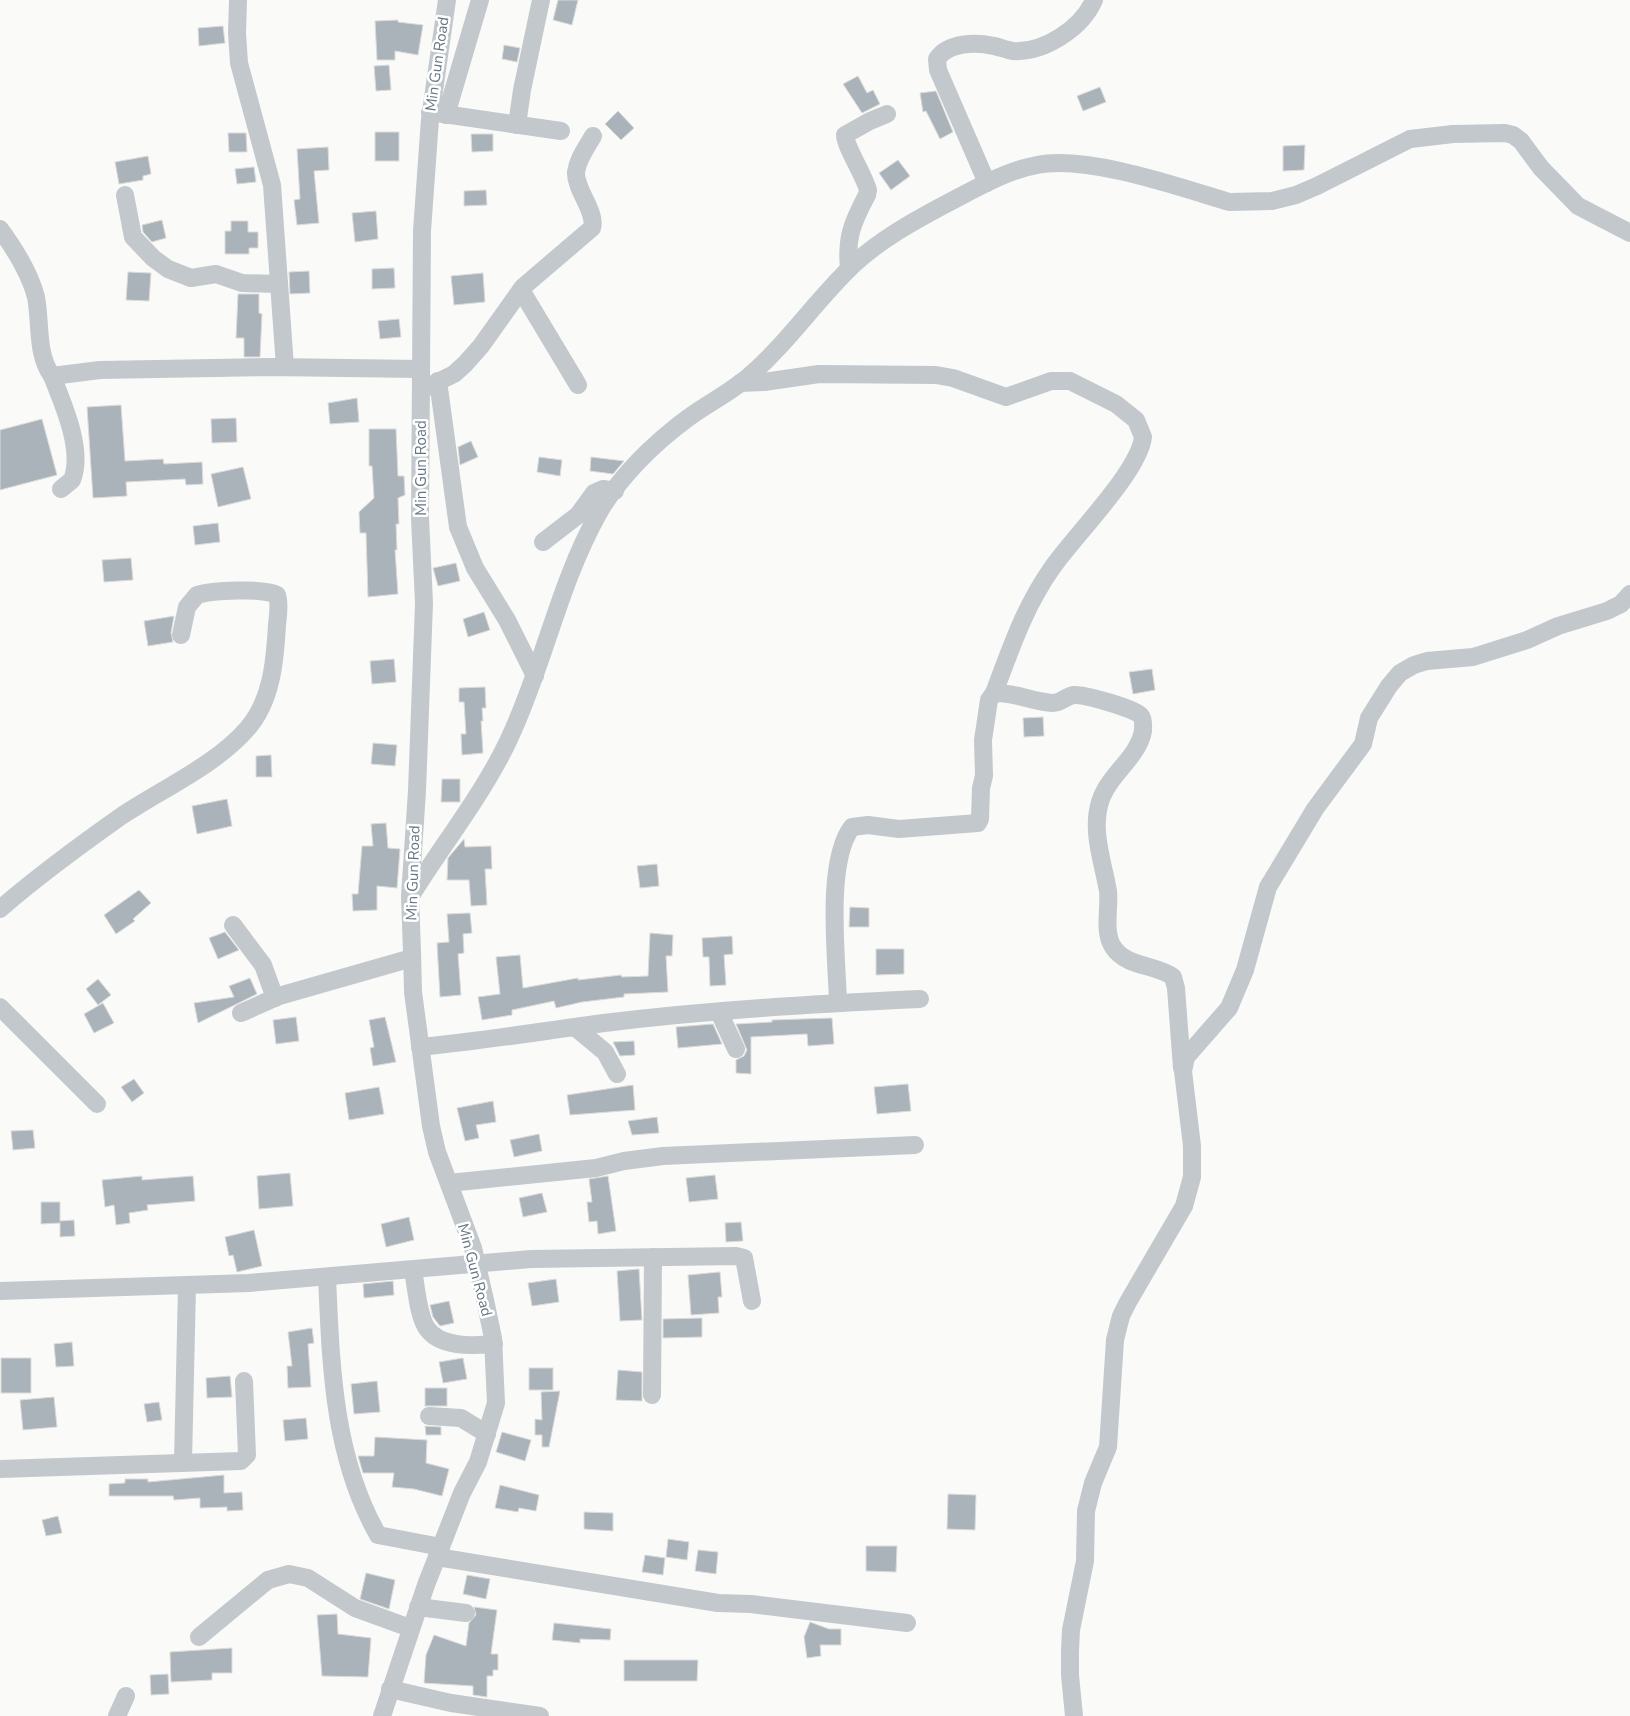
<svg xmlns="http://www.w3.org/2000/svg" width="1630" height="1716" font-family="'Nunito Sans',sans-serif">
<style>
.building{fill:#aab3b9;stroke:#dcdcda}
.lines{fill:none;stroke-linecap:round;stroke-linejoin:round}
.minor{stroke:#c3c8cc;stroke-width:18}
.labels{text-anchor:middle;stroke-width:5;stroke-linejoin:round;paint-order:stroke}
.street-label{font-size:15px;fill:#657683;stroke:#fff}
</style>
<rect width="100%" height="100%" fill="#fafaf8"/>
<g class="building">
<polygon points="558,0 578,0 572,25 553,20"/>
<polygon points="398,20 398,22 423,25 418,55 395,51 395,60 377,60 375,21"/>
<polygon points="223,26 225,43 199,46 198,28"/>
<polygon points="504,45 520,48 517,62 502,59"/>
<polygon points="389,65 391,90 376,91 374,66"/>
<polygon points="858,76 867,93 873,90 880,104 862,113 843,84"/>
<polygon points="1100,87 1106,102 1083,111 1077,96"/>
<polygon points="936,91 953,132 940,139 926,111 923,112 920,93"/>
<polygon points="618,111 634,128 621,140 605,124"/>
<rect x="375" y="132" width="24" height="29"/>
<polygon points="228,133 246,133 247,152 229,152"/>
<polygon points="471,134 493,134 493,151 472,152"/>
<polygon points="1305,145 1304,170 1283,171 1283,146"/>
<polygon points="328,147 329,170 314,171 319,223 297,225 294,200 300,199 297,149"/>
<polygon points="148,156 151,174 143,176 143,180 119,184 115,162"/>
<polygon points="898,160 910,176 891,190 879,173"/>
<polygon points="254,167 256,182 237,184 235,169"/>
<polygon points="486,190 487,205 464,206 464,191"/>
<polygon points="376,211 378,239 355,242 352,213"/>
<polygon points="162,220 166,238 152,242 143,232 142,225"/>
<polygon points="231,221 248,221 248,232 258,232 258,248 249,248 249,254 225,254 225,231 231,231"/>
<polygon points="394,268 395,288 372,289 372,269"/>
<polygon points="309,271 310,293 290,294 289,272"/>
<polygon points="128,272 151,273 149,301 126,300"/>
<polygon points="483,273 485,302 454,305 451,276"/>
<polygon points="238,294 259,294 259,313 262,314 260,357 244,357 244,338 236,338"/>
<polygon points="399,319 401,337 380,339 378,321"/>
<polygon points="357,398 359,422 330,424 328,403"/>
<polygon points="121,405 125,461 163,459 164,464 202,462 203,484 186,485 185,479 126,482 127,496 93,498 87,407"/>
<polygon points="236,418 237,442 212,443 211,419"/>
<polygon points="42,419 57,475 0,490 0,430"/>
<polygon points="369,429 396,429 398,476 404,476 405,495 398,498 399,524 396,524 397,550 395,550 398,594 368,597 366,533 360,533 359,512 374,498 372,466 369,466"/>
<polygon points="471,441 478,457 460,465 458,447"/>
<polygon points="539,457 562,460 560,476 537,472"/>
<polygon points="591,457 624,461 613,474 590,471"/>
<polygon points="243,467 251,499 218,507 211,474"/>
<polygon points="218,523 220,542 195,545 193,526"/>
<polygon points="131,558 133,580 104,582 102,560"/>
<polygon points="456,563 460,581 438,586 433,568"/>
<polygon points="484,612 490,630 468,637 463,619"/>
<polygon points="174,616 171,633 173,642 148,646 144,621"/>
<polygon points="394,659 396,682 372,684 370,661"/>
<polygon points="1152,669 1155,690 1133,694 1129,672"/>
<polygon points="485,687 486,708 482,708 483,721 481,721 483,753 462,755 461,734 466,734 464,702 459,702 459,688"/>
<polygon points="1043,717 1044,736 1024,737 1023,718"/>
<polygon points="373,743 397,745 395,766 371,764"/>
<polygon points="271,755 272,777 256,777 256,756"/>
<polygon points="442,779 460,779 460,802 441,802"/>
<polygon points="227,799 232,826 197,834 192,806"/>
<polygon points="386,823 388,848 400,849 397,888 377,886 377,910 353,911 352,894 358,894 362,846 373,846 371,824"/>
<polygon points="464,839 465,847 491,846 492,869 485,869 487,905 471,906 469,880 447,880 448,858"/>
<polygon points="657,864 659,886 640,888 637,866"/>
<polygon points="139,890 151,903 133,919 135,921 116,934 104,915"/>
<polygon points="850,907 869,908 869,927 849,927"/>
<polygon points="470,913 472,933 463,934 464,953 458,954 461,995 440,997 437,943 449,942 447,914"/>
<polygon points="225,932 239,950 218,959 209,938"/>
<polygon points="650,933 673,935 672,956 666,956 668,992 624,994 624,997 582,1002 556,1008 554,1001 512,1010 512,1015 482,1020 478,997 500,994 496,957 520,955 523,988 578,978 578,980 621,975 622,977 648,976"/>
<polygon points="732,936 733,954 724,955 726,985 710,986 709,957 703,957 702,938"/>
<polygon points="876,949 904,949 904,974 876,975"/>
<polygon points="250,978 257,994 198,1023 194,1003 234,997 229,986"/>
<polygon points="98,979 111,995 98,1005 86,989"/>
<polygon points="103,1003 114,1023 94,1033 84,1014"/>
<polygon points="296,1017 299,1041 276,1044 273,1020"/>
<polygon points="385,1017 396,1062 373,1066 370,1048 374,1047 369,1020"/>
<polygon points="832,1018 834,1044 808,1046 807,1034 751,1037 751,1074 736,1073 736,1060 744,1056 747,1050 736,1024 772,1022 772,1020"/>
<polygon points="713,1024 722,1044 678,1048 676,1027"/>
<polygon points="634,1041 635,1055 620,1056 613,1042"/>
<polygon points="134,1079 144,1093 132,1102 121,1087"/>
<polygon points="908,1084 911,1111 877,1114 874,1087"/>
<polygon points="633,1085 635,1110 570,1115 567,1095"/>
<polygon points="379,1087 384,1114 349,1120 345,1093"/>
<polygon points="493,1101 496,1122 476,1125 479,1138 465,1141 457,1108"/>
<polygon points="657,1117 659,1133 632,1135 628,1121"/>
<polygon points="33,1130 35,1148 13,1150 11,1131"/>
<polygon points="539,1134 542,1151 514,1157 510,1140"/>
<polygon points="290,1173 293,1206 259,1209 257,1176"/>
<polygon points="715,1175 718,1199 689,1202 686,1178"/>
<polygon points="142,1176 142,1180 193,1176 195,1201 147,1205 148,1210 129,1213 130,1223 116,1225 114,1205 105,1207 102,1180"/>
<polygon points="608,1176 616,1231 598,1234 597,1221 589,1222 587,1202 592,1202 589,1179"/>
<polygon points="542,1193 547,1212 523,1217 519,1198"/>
<polygon points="41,1202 60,1202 60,1221 74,1220 75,1236 60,1237 60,1223 41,1224"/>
<polygon points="409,1217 414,1240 386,1247 381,1224"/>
<polygon points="741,1222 743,1241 726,1242 725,1223"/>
<polygon points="254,1230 262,1266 237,1272 233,1255 229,1256 225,1237"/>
<polygon points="639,1269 642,1320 620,1321 617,1271"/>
<polygon points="720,1272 722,1297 718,1297 719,1313 691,1315 688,1275"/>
<polygon points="556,1279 559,1302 532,1306 528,1283"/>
<polygon points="393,1281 394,1295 364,1298 363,1284"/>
<polygon points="449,1301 454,1323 440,1326 433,1317 430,1305"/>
<polygon points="702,1318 702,1337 663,1338 663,1319"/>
<polygon points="312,1328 314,1343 308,1344 311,1387 288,1388 287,1366 292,1366 288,1332"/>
<polygon points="72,1342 74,1366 56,1367 54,1344"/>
<rect x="1" y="1358" width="30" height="35"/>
<polygon points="463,1358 467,1379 443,1383 439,1362"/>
<rect x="529" y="1368" width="24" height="22"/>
<polygon points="618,1370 642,1372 642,1401 616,1400"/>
<polygon points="230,1376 232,1397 207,1398 206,1378"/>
<polygon points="377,1381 380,1412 354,1414 351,1384"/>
<rect x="425" y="1388" width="22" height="18"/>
<polygon points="560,1391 549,1447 542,1447 542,1435 535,1435 535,1419 542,1420 541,1392"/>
<polygon points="54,1397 57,1427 23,1430 20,1400"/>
<polygon points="159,1402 162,1420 147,1422 144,1404"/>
<polygon points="306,1418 308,1439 285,1441 283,1420"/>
<polygon points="425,1426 441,1427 441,1435 426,1435"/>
<polygon points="502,1432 531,1440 525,1461 496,1452"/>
<polygon points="375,1437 427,1440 426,1463 449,1469 442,1496 414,1489 392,1487 394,1473 363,1473 358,1456 374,1456"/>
<polygon points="224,1475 224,1493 242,1492 243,1510 227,1511 227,1507 200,1508 200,1498 174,1500 173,1496 109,1496 109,1484 125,1483 125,1479 148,1479 148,1482"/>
<polygon points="500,1485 539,1495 536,1511 519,1508 518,1512 495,1508"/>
<polygon points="948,1494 976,1495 975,1530 947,1529"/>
<polygon points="584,1512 613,1513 613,1531 584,1529"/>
<polygon points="58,1516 62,1533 46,1536 42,1520"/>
<polygon points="668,1539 689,1542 687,1560 666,1557"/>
<polygon points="866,1546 897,1546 896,1572 866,1571"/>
<polygon points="698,1550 718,1552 716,1574 695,1571"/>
<polygon points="645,1555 665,1558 663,1575 642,1572"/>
<polygon points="366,1573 395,1580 389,1609 360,1599"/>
<polygon points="467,1575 490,1579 486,1599 463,1594"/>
<polygon points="474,1607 497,1610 491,1654 498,1654 498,1670 493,1670 493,1676 487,1676 487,1697 473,1695 473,1686 424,1683 426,1655 434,1635 466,1646 469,1623 476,1615"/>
<polygon points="337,1614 338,1634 371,1638 368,1677 322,1676 317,1615"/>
<polygon points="810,1622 829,1629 841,1629 841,1645 820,1645 821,1656 807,1658 804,1637"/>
<polygon points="554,1623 611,1629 610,1640 580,1639 580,1643 552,1640"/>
<polygon points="232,1648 232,1673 212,1673 212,1680 171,1682 170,1652"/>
<polygon points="624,1660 698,1660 697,1681 624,1681"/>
<polygon points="168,1674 169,1694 151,1695 150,1675"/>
</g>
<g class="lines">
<g class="minor">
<polyline points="238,0 237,33 239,63 272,185 285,367"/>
<polyline points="430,112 561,131"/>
<polyline points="446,115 480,0"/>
<polyline points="517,125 522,90 541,0"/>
<path d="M987,183L938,70L937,59C948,42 976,42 994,46C1000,47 1006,50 1013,51C1044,53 1082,28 1094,0"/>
<polyline points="125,195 133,237 153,258 168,269 191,278 216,274 242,283 279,284"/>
<path d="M0,229C14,248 30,274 36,297C41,323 36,354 52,376L100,370L271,367L421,369"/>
<path d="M849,269C846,238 852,223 867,195L868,190C864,175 845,146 845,135L870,121L887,114"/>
<polyline points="521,290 578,385"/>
<path d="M52,376C63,404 84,450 72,480L61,489"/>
<polyline points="438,381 458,527 475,568 507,620 535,676"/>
<path d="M740,383L764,382L819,374L936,375L953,378L1006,397L1051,381H1070L1116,404L1136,420L1143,437C1139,472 1074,536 1052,568C1024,608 1011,648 994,693"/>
<path d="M421,390L454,374L465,364L481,346L523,287L592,228C597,212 575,190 576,172C578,158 587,147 593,136"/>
<polyline points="543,542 578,515 594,493 603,489 615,491"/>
<path d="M412,894C443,844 486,790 510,737C544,664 559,584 598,514C619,477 654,443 688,418C707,404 729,393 747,378C787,344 816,300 854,264C880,240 912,222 944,205C973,190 1004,171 1037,165C1088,155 1179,187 1229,202L1272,201L1296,195L1317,186L1410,139L1453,134L1505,133L1513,135L1521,141L1541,168L1578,206L1630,233"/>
<path d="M0,909C38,876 79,846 120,817C160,790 216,765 247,729C272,701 275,660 277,625C278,615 280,604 277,595C264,588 212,590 197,595L187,607L181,635"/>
<polyline points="233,925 263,965 275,998"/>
<path d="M838,1003C837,959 825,862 852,827L868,825L899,829L978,823L980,819L981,788L984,776L983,740L989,700L994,693C1014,692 1033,702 1053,703C1061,703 1066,696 1074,695C1083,694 1137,709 1141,716C1144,720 1143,727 1143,731C1138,758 1108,775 1100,802C1091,831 1103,862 1108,891C1110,909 1103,931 1113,947C1127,968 1156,964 1173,977L1176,988L1182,1068"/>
<polyline points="0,1007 97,1104"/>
<polyline points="719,1012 736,1049"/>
<polyline points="241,1013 279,996 412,958"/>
<polyline points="576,1028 605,1052 617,1074"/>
<path d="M420,1047C482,1041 543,1031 604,1023C709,1010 814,1004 920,999"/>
<polyline points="449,1183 596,1168 624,1161 663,1156 915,1145"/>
<path d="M413,1270C416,1286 418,1314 426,1327C439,1348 473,1346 494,1344"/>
<path d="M327,1277C331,1366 333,1456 378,1535L441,1547"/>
<polyline points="0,1291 249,1283 531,1259 736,1256 744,1258 752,1301"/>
<polyline points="652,1395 653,1257"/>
<polyline points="429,1416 461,1418 487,1434"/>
<polyline points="183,1462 187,1286"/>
<polyline points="0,1469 241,1461 247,1455 244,1381"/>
<polyline points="437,1557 718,1603 751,1604 907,1623"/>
<polyline points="418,1607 466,1613"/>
<polyline points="199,1637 268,1580 289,1574 308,1578 355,1608 410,1628"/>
<polyline points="390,1689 451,1703 540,1716"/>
<polyline points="117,1716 126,1696"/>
<polyline points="382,1716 426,1585 462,1493 478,1462 496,1403 493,1338 485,1300 473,1248 437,1152 431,1126 413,992 412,952 410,896 417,791 424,603 420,518 422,231 430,119 447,0"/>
<polyline points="1074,1716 1070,1675 1070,1651 1071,1630 1085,1561 1086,1511 1093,1483 1108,1447 1115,1340 1121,1316 1128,1302 1184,1206 1192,1177 1192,1146 1183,1071 1186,1057 1229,1008 1245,970 1268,887 1315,809 1363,744 1369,718 1389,686 1400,673 1414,665 1427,661 1473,657 1489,652 1527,640 1558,626 1607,611 1621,604 1630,594"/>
</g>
</g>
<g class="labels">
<g class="street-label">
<text transform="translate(437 64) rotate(-82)" y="5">Min Gun Road</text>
<text transform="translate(421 468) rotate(-90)" y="5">Min Gun Road</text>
<text transform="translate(413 873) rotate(-88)" y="5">Min Gun Road</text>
<text transform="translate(475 1270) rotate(75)" y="5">Min Gun Road</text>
</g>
</g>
</svg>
